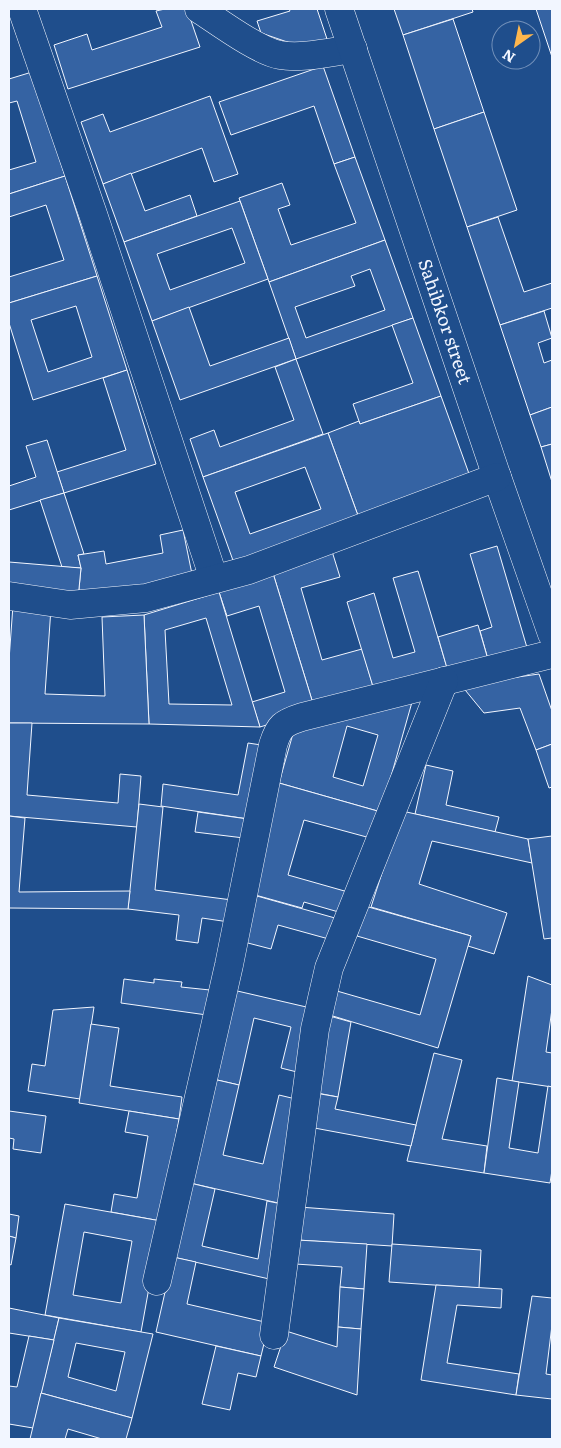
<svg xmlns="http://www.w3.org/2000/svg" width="561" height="1448" font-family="Literata,serif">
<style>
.building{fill:#3563a3;stroke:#f2f6ff;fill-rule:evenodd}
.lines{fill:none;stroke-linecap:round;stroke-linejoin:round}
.minor-casing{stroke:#f2f6ff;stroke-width:29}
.minor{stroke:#1f4e8c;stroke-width:28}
.labels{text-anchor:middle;stroke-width:4;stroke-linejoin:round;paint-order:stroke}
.street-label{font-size:18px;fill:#f2f6ff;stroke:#1f4e8c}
</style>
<rect width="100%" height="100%" fill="#1f4e8c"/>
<g class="building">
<polygon points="165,9 187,9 200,47 68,89 54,45 87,34 92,50 162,27 156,11"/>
<polygon points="289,9 317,9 327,39 302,47 261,33 257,21 290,11"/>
<polygon points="394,9 472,9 473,12 403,35"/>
<polygon points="536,9 552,9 552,57"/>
<polygon points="453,19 484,112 434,129 403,35"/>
<polygon points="323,66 355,157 334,164 314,106 231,135 219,102"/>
<polygon points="32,72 65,176 9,194 9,170 36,162 17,101 9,103 9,79"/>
<polygon points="210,96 238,174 214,182 202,148 103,184 81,122 103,114 110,132"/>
<polygon points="484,112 517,210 467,227 434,129"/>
<polygon points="355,157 385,240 269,282 239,198 282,183 290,205 278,209 291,245 356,223 334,164"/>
<polygon points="131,173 145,211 190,195 197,216 124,242 103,184"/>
<polygon points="65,176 97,276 9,303 9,277 64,260 46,205 9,217 9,194"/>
<path d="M240,201L268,279L152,321L124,242ZM232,228L245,263L170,290L157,254Z"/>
<polygon points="498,217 524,292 552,283 552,308 500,325 467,227"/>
<path d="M385,240L413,318L296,359L269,282ZM370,269L385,310L306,338L295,307L355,286L351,276Z"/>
<path d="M97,276L127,370L33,400L9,323V303ZM76,306L92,357L48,372L31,320Z"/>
<polygon points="189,307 210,366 289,338 296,359 180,400 152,321"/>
<polygon points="544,311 552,338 538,343 544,363 552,360 552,407 530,415 500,325"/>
<polygon points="413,318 441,396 360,424 353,404 413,383 392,325"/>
<polygon points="296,359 323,434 203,477 190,439 214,430 220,447 294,420 275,367"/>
<polygon points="127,370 156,464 64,493 57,472 126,450 103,378"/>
<polygon points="441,396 472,482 360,521 328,433 359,421 360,424"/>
<polygon points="552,407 552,444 541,447 530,415"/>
<path d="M328,433L360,521L235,566L203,477ZM305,467L321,509L250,534L235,492Z"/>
<polygon points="47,440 64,493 9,510 9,486 36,477 26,446"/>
<polygon points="552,444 552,482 541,447"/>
<polygon points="64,493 84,554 78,555 81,568 62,567 40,500"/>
<polygon points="183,530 193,579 78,599 81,568 78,555 104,551 106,564 163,553 160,535"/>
<polygon points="497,546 528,651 489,663 480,631 492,627 470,554"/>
<polygon points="331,548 340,577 301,588 322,660 362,649 375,693 315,710 272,570"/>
<polygon points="9,562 81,568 78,599 9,593"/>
<polygon points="272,570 315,710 260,727 252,702 285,692 259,606 227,616 219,592"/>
<polygon points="418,571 448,671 375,693 347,602 374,593 393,658 415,652 393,578"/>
<path d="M219,592L260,727L149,724L144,615ZM206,618L232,705L169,704L165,630Z"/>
<polygon points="13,605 51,608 45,694 105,696 102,617 144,615 149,724 9,723 9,660"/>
<polygon points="478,625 489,663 449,675 438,637"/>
<polygon points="539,674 552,711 552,744 536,750 520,708 484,713 461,685"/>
<path d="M414,695L381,812L279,783L296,723ZM347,726L378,735L363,786L333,777Z"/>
<polygon points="9,723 32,723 27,795 118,803 120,774 141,776 137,827 9,816"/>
<polygon points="248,743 268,746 255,820 161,806 163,784 238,795"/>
<polygon points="552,744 552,787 549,788 536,750"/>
<polygon points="426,765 453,771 446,805 499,817 495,832 415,814"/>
<polygon points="279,783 381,812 374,839 304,820 288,875 348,892 342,913 304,902 302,908 248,893"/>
<polygon points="139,804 163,807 155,890 232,900 229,922 202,918 198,943 176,940 179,915 128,909"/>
<polygon points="402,811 528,839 532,863 432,841 419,884 507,913 494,954 468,946 471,936 371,907"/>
<polygon points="198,812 255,820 252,839 195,832"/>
<polygon points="9,816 25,818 19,892 130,891 128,909 9,908"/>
<polygon points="552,836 552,938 544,939 528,839"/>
<polygon points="257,896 342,920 336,941 278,925 271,949 244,942"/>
<polygon points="365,906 471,936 438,1048 323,1013 330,989 420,1015 436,959 357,936"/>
<polygon points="528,976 552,985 552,1009 546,1052 552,1053 552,1087 512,1081"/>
<polygon points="124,979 154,983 154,979 182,982 181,987 210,990 207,1015 121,1003"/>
<polygon points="233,990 315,1009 301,1073 281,1068 291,1027 254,1018 239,1085 213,1079"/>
<polygon points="94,1007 80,1099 28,1091 32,1064 45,1066 53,1010"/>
<polygon points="326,1015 351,1022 338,1097 312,1092"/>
<polygon points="91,1024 119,1028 110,1086 182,1097 179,1119 79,1103"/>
<polygon points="434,1053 462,1060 442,1139 487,1146 484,1173 407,1161"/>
<polygon points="497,1078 519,1082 509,1148 538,1153 548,1086 552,1087 552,1170 550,1183 484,1173"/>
<polygon points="213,1079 239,1085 223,1155 263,1164 279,1095 304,1101 287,1205 190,1183"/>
<polygon points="315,1093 338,1097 335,1109 416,1125 411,1146 309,1127"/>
<polygon points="9,1111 46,1116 41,1153 13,1149 14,1139 9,1138"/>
<polygon points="129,1111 179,1119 161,1221 111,1212 114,1194 137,1198 148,1136 125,1132"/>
<polygon points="190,1183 215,1189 202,1246 258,1259 267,1201 287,1205 278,1281 173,1257"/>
<path d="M65,1204L161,1221L141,1332L45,1315ZM84,1232L132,1241L121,1303L73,1295Z"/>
<polygon points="299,1207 394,1214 392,1246 297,1240"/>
<polygon points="9,1214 19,1216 16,1238 9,1236"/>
<polygon points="9,1236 16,1238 11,1265 9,1264"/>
<polygon points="297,1240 367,1244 364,1289 340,1287 342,1267 295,1264"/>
<polygon points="392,1244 481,1250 479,1288 389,1282"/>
<polygon points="173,1257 196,1262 187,1304 269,1323 261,1356 156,1332"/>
<polygon points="436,1285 502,1289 501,1308 457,1305 447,1363 519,1374 516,1395 421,1380"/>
<polygon points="340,1287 364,1289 361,1329 338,1327"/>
<polygon points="532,1296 552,1298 552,1325 546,1374 552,1375 552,1399 516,1395"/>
<polygon points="9,1308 59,1318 54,1340 9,1333"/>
<path d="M59,1318L153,1334L132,1418L41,1393ZM76,1343L125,1352L116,1391L68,1377Z"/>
<polygon points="338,1327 361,1329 357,1395 274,1367 286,1331 337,1347"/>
<polygon points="29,1336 54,1340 33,1428 9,1424 9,1386 17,1387"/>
<polygon points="216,1346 261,1356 256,1377 238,1373 230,1410 202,1404"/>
<polygon points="41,1393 132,1418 126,1439 102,1439 68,1429 65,1439 30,1439"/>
</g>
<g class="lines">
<g class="minor-casing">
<g id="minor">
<polyline points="22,9 93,214 214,579"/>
<path d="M199,9C219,22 258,51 280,55C301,59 331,52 353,49"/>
<path id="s1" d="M339,9L497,477L552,634"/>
<polyline points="9,596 70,605 146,598 249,570 497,477"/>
<path d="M157,1281L229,965L273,745C279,726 283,723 302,717L552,654"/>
<polyline points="274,1335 315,1029 329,968 444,681"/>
</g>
</g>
<use href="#minor" class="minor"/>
</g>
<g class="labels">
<g class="street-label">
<text dy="6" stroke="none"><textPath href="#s1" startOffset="330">Sahibkor street</textPath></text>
</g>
</g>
<rect width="561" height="1448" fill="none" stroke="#f2f6ff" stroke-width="20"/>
<g transform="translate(516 45) rotate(213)"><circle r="24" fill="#1f4e8c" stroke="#7391ba"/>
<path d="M0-4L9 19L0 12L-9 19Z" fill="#ffb74d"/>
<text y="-8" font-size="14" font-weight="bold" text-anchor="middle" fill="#f2f6ff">N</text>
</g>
</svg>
